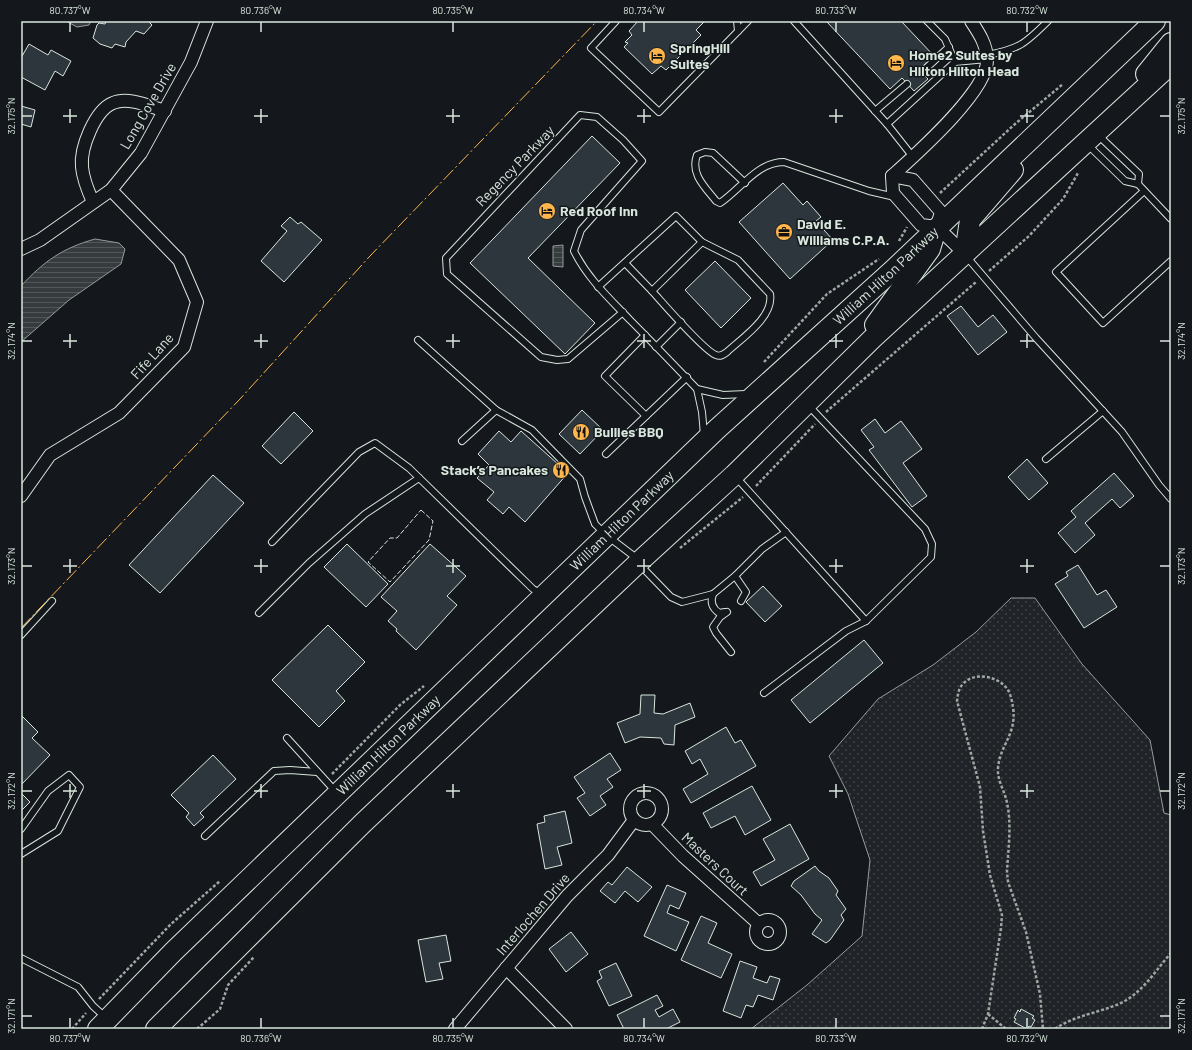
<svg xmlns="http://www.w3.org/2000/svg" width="1192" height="1050" font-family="Barlow,sans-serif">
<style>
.grass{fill:url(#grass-dots);stroke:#939e99}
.water{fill:url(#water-rules);stroke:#939e99}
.building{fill:#2c363c;stroke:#d8e6dc}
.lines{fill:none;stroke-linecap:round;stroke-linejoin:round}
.service-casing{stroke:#d8e6dc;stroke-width:8}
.minor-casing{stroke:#d8e6dc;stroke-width:14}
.trunk-casing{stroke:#d8e6dc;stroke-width:22}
.path{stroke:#9da8a2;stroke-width:2.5;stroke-dasharray:3 2;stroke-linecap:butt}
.service{stroke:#14181c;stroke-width:6}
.minor{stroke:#14181c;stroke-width:12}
.trunk{stroke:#14181c;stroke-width:20}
.fence{stroke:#d8e6dc;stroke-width:1;stroke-dasharray:5 2;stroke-linecap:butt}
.power{stroke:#ffb74d;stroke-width:1;stroke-dasharray:14 3 2 3;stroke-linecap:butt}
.ticks{fill:none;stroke:#d8e6dc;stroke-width:1.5}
.labels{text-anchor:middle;stroke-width:3;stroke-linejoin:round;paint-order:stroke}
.poi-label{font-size:14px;font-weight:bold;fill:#d8e6dc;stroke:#14181c;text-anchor:start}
.street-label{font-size:14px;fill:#d8e6dc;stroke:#14181c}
.neatline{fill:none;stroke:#d8e6dc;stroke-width:1.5}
.ticks-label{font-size:10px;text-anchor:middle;fill:#d8e6dc}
</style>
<defs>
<pattern id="grass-dots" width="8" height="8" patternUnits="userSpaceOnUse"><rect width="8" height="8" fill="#202428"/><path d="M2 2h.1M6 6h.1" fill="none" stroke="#404447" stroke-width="1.8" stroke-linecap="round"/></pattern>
<pattern id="water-rules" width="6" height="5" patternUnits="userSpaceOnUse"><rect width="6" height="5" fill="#363b3e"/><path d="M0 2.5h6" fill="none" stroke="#525759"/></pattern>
</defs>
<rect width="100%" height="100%" fill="#14181c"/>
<polygon class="grass" points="1011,598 1035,598 1082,664 1150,740 1164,813 1171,815 1171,1029 751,1029 807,985 862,936 870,860 848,794 829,756 878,699 933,665 976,632"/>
<g class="water">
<polygon points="66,21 91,21 89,25 77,27"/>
<path d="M95,239L119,243L125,249L121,264L69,300L21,342V286C44,261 63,248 95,239Z"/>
<polygon points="563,245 563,267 553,266 553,246"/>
</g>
<g class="building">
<polygon points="106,21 148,21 152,25 144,34 136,31 126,42 125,47 115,44 112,48 100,44 93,38 97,25 99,23 105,24"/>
<polygon points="638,21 705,21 696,30 701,35 666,70 661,66 652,74 624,47 628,43 625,42 632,35 629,31"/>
<polygon points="826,21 901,21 934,56 919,70 928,79 914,91 902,78 890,89"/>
<polygon points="29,44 48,55 51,50 71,61 63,76 55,71 45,90 21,77 21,58"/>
<polygon points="21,106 35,110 31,127 21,124"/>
<polygon points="592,136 620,163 528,258 595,323 565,354 470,263"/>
<polygon points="783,183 803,205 807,201 821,217 816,221 833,240 790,279 739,222"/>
<polygon points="290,217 298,224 301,222 322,240 284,282 261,261 287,231 281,226"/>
<polygon points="715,261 751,298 721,328 685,290"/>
<polygon points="961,306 978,327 993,315 1007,332 978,355 947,316"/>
<polygon points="582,410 603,430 580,454 559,434"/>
<polygon points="294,412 313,431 281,464 262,446"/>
<polygon points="875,419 885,433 901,421 922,449 903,463 927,496 912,507 869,450 874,447 861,430"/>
<polygon points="499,431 511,442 521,431 568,473 525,522 509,507 503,514 487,500 494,492 477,478 489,465 478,454"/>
<polygon points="1027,459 1048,483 1029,500 1008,477"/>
<polygon points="1114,473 1134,496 1120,508 1112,499 1085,523 1095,535 1075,553 1058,533 1076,517 1071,511"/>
<polygon points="213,475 244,503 160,593 129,565"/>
<polygon points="347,544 388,584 366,607 324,567"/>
<polygon points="430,544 466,576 447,596 457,605 416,650 396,631 397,629 388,621 397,611 381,597"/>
<polygon points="1078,565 1097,595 1106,590 1117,607 1084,628 1055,584 1068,576 1066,572"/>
<polygon points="763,586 782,606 765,622 746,602"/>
<polygon points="328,625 365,662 336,691 345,701 319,727 272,680"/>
<polygon points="864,640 883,663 810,723 791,700"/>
<polygon points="641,695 655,695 654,713 663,714 690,703 695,717 675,725 674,745 664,744 661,738 640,737 625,743 617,723 640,714"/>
<polygon points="21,715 38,732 32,738 50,755 21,785"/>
<polygon points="726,727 735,743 741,740 756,766 691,803 683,789 708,774 700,759 692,764 685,751"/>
<polygon points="610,753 621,770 607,779 613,787 600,796 606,805 590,816 577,798 585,793 574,777"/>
<polygon points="213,755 236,779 200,813 204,817 194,826 186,817 189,813 171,795"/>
<polygon points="752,786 771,820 745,835 735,816 711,828 703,813"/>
<polygon points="21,793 30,802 21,811"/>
<polygon points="565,811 572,843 557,847 562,865 545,869 537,824 545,822 544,816"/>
<polygon points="790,824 809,859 761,886 753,872 775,860 763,839"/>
<polygon points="815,866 819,871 829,878 838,891 836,895 846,909 841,915 844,920 830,940 826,943 812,934 822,920 815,914 801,895 791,886 794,881"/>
<polygon points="627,867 652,887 638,902 625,891 615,903 600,891 608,882 612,885"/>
<polygon points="667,885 686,893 679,909 670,905 667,913 689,922 676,951 644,936"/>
<polygon points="701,916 717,923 708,943 732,954 721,978 681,960"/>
<polygon points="571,932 588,954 566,972 549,949"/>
<polygon points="446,935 451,961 439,963 443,979 426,982 418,940"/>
<polygon points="740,961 757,967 753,978 767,983 770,976 780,979 773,1000 758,995 753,1007 746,1005 741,1018 723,1011"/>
<polygon points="616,963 632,996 609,1006 597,981 602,978 599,971"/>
<polygon points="657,995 663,1006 655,1010 659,1017 673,1009 680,1022 666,1029 624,1029 617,1015"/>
<polygon points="1021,1009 1034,1016 1032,1018 1035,1020 1031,1027 1029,1026 1027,1029 1014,1022 1016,1019 1014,1018 1018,1010 1020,1012"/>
</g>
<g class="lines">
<g class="service-casing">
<g id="service">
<polyline points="616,21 591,48 659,112 748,21"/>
<polyline points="737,21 738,31"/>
<polyline points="794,21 887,124 955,62 987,59"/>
<polyline points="927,21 945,39 955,62"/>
<path d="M987,55C1019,49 1025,44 1048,21"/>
<polyline points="922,72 949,47"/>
<polyline points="875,111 907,84"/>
<polyline points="887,124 913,157"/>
<polyline points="1098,135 1139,174 1138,184"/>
<polyline points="1087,144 1125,181 1138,184 1171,219"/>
<path d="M745,183L713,153L705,152L697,155C690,174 705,187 716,201L720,203C741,189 757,162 784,162L869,191L895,197"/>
<polyline points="1144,191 1056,272 1103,323 1171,261"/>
<polyline points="966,256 1036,338 1122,432 1159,485 1171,499"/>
<polyline points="598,287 676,216 702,242 652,291 625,263"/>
<path d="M652,291C663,303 704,351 716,355C720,357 723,355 727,352C742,338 774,317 770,294L738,260L702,242"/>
<path d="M623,312L568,359L557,360L541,357L447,274L446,258L580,115L597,117L623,140L642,161L581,230L574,251C588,279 609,298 630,320C653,343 675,366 697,389"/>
<polyline points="645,335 605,376 646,416"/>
<polyline points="418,340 496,410 532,430 580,479 585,497 595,524 606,535 639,560"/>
<polyline points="656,347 681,322"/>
<polyline points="704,435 702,412 697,389 723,395 746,394"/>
<polyline points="462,441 496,410"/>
<polyline points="606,454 687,377"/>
<polyline points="1046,459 1103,411"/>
<polyline points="735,476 866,621 931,557 932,544 925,529 808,405"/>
<polyline points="272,542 359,452 375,443 409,468 533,589 542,594"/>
<polyline points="640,565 671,597 682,602 713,594 735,576 746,592 741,601"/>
<polyline points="735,576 762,549 786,532"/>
<path d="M713,594C710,602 712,608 719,613L725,612"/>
<polyline points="727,612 720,617 713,627 716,633 731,652"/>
<polyline points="259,613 309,563 365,514 419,478"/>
<polyline points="21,635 52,601"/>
<polyline points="764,693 846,631 866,621"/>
<polyline points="287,738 336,792"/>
<polyline points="21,829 48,791 69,775 80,787 58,831 21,854"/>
<polyline points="205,836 274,771 290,770 317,772"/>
<polyline points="21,958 78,987 93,1006 105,1017"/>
</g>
</g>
<g class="minor-casing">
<g id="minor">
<path d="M892,176C915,155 988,91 987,60C987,45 979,33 971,21"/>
<polyline points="892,176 893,193 921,225 937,227 965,254"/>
<polyline points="892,176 913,180 941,212 937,226"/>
<path d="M93,202C88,191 83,179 82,167C80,148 95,110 113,103C128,96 151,107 165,111"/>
<polyline points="21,249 40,240 111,190 141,153 191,62 207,21"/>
<polyline points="21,496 50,455 119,413 184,347 197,302 179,260 111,190"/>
<circle cx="646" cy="809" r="16"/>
<polyline points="652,824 683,856 759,924"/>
<circle cx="768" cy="932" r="12"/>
<polyline points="506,968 566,1029"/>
<polyline points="455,1029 567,896 608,855 634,820"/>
</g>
</g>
<g class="trunk-casing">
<g id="trunk">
<polyline points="1146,74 1171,43"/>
<polyline points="965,254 970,220 1013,170"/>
<polyline points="875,325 930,249 933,239"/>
<path id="s1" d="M98,1029L174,951L717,429L892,271L1155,21"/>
<polyline points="156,1029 363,823 640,561 734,475 873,338 1171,64"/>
</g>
</g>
<g class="path">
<polyline points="940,193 1015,124 1063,84"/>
<polyline points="899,241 907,227"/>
<polyline points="989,271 1029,236 1063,199 1078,173"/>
<polyline points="764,362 827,294 879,259"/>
<polyline points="826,412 976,282"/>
<polyline points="756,486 815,424"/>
<polyline points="680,548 743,497"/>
<polyline points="332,774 400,705 424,686"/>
<polyline points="99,999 171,924 220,881"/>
<polyline points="988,1014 1006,1029"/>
<polyline points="72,1029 86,1013"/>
<polyline points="197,1029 220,1009 228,985 254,957"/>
<path d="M982,1029L988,1014L1001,928L1002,915L990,875L983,831L980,787L957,701C958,695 958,689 963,684C974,671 999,676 1008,690C1011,695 1012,702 1013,707C1017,735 1000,744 998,768C997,781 1005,791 1007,803C1012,825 1008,850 1007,872L1008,882L1026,932L1040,994L1043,1029"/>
<path d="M1055,1029C1075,1015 1099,1013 1121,1003C1142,993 1156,970 1171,953"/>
</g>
<use href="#service" class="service"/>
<use href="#minor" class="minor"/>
<use href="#trunk" class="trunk"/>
<polygon class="fence" points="421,510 433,521 429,540 390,582 368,562 390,538 397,538"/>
<polyline class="power" points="21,628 240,399 370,256 597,21"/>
</g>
<path class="ticks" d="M70,22V32M261,22V32M453,22V32M644,22V32M836,22V32M1027,22V32M70,109V123M261,109V123M453,109V123M644,109V123M836,109V123M1027,109V123M22,116H32M63,116H77M254,116H268M446,116H460M637,116H651M829,116H843M1020,116H1034M1160,116H1170M70,334V348M261,334V348M453,334V348M644,334V348M836,334V348M1027,334V348M22,341H32M63,341H77M254,341H268M446,341H460M637,341H651M829,341H843M1020,341H1034M1160,341H1170M70,559V573M261,559V573M453,559V573M644,559V573M836,559V573M1027,559V573M22,566H32M63,566H77M254,566H268M446,566H460M637,566H651M829,566H843M1020,566H1034M1160,566H1170M70,784V798M261,784V798M453,784V798M644,784V798M836,784V798M1027,784V798M22,791H32M63,791H77M254,791H268M446,791H460M637,791H651M829,791H843M1020,791H1034M1160,791H1170M22,1016H32M1160,1016H1170M70,1018V1028M261,1018V1028M453,1018V1028M644,1018V1028M836,1018V1028M1027,1018V1028"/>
<defs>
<g id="hotel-disc" transform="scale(0.9)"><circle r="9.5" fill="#ffb74d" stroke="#14181c"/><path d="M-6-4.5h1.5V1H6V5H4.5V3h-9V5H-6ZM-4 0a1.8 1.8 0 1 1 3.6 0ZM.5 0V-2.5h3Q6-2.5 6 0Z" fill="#111"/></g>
<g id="office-disc" transform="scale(0.9)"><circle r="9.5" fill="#ffb74d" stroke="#14181c"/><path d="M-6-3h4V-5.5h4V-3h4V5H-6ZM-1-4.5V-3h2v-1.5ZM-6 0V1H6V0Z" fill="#111"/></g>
<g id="restaurant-disc" transform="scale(0.9)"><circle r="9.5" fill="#ffb74d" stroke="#14181c"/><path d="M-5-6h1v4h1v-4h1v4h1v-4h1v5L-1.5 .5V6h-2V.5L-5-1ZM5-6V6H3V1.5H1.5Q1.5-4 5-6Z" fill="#111"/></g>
</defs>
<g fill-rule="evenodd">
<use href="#hotel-disc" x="657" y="56"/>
<use href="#hotel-disc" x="896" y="63"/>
<use href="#hotel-disc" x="547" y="211"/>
<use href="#office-disc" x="784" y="232"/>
<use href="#restaurant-disc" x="581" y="432"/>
<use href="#restaurant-disc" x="561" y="470"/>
</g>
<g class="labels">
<g class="poi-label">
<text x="670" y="53">SpringHill<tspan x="670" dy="16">Suites</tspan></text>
<text x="909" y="60">Home2 Suites by<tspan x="909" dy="16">Hilton Hilton Head</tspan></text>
<text x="560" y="216">Red Roof Inn</text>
<text x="797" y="229">David E.<tspan x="797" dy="16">Williams C.P.A.</tspan></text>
<text x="594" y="437">Bullies BBQ</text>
<text x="548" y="475" text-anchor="end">Stack’s Pancakes</text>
</g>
<g class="street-label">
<text transform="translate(148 106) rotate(-60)" y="5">Long Cove Drive</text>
<text transform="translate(515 166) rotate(-46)" y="5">Regency Parkway</text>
<text dy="5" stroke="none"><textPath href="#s1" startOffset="1090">William Hilton Parkway</textPath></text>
<text transform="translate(152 356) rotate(-48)" y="5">Fife Lane</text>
<text dy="5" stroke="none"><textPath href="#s1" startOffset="730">William Hilton Parkway</textPath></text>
<text dy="5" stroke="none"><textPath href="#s1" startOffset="406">William Hilton Parkway</textPath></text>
<text transform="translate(715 864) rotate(43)" y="5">Masters Court</text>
<text transform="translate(533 914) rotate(-49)" y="5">Interlochen Drive</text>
</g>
</g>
<rect width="1192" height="1050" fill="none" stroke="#14181c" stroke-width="44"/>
<rect x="22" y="22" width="1148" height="1006" class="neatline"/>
<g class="ticks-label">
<text x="70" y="14">80.737°W</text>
<text x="261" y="14">80.736°W</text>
<text x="453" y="14">80.735°W</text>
<text x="644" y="14">80.734°W</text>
<text x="836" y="14">80.733°W</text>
<text x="1027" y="14">80.732°W</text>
<text transform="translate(11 116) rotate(-90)" y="4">32.175°N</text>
<text transform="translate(1181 116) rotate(-90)" y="4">32.175°N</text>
<text transform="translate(11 341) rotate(-90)" y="4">32.174°N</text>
<text transform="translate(1181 341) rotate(-90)" y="4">32.174°N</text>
<text transform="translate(11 566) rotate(-90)" y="4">32.173°N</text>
<text transform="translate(1181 566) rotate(-90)" y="4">32.173°N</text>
<text transform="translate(11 791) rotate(-90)" y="4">32.172°N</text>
<text transform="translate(1181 791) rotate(-90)" y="4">32.172°N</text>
<text transform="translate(11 1016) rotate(-90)" y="4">32.171°N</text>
<text transform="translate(1181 1016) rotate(-90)" y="4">32.171°N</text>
<text x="70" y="1042">80.737°W</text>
<text x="261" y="1042">80.736°W</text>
<text x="453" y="1042">80.735°W</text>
<text x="644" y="1042">80.734°W</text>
<text x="836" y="1042">80.733°W</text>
<text x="1027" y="1042">80.732°W</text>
</g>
</svg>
